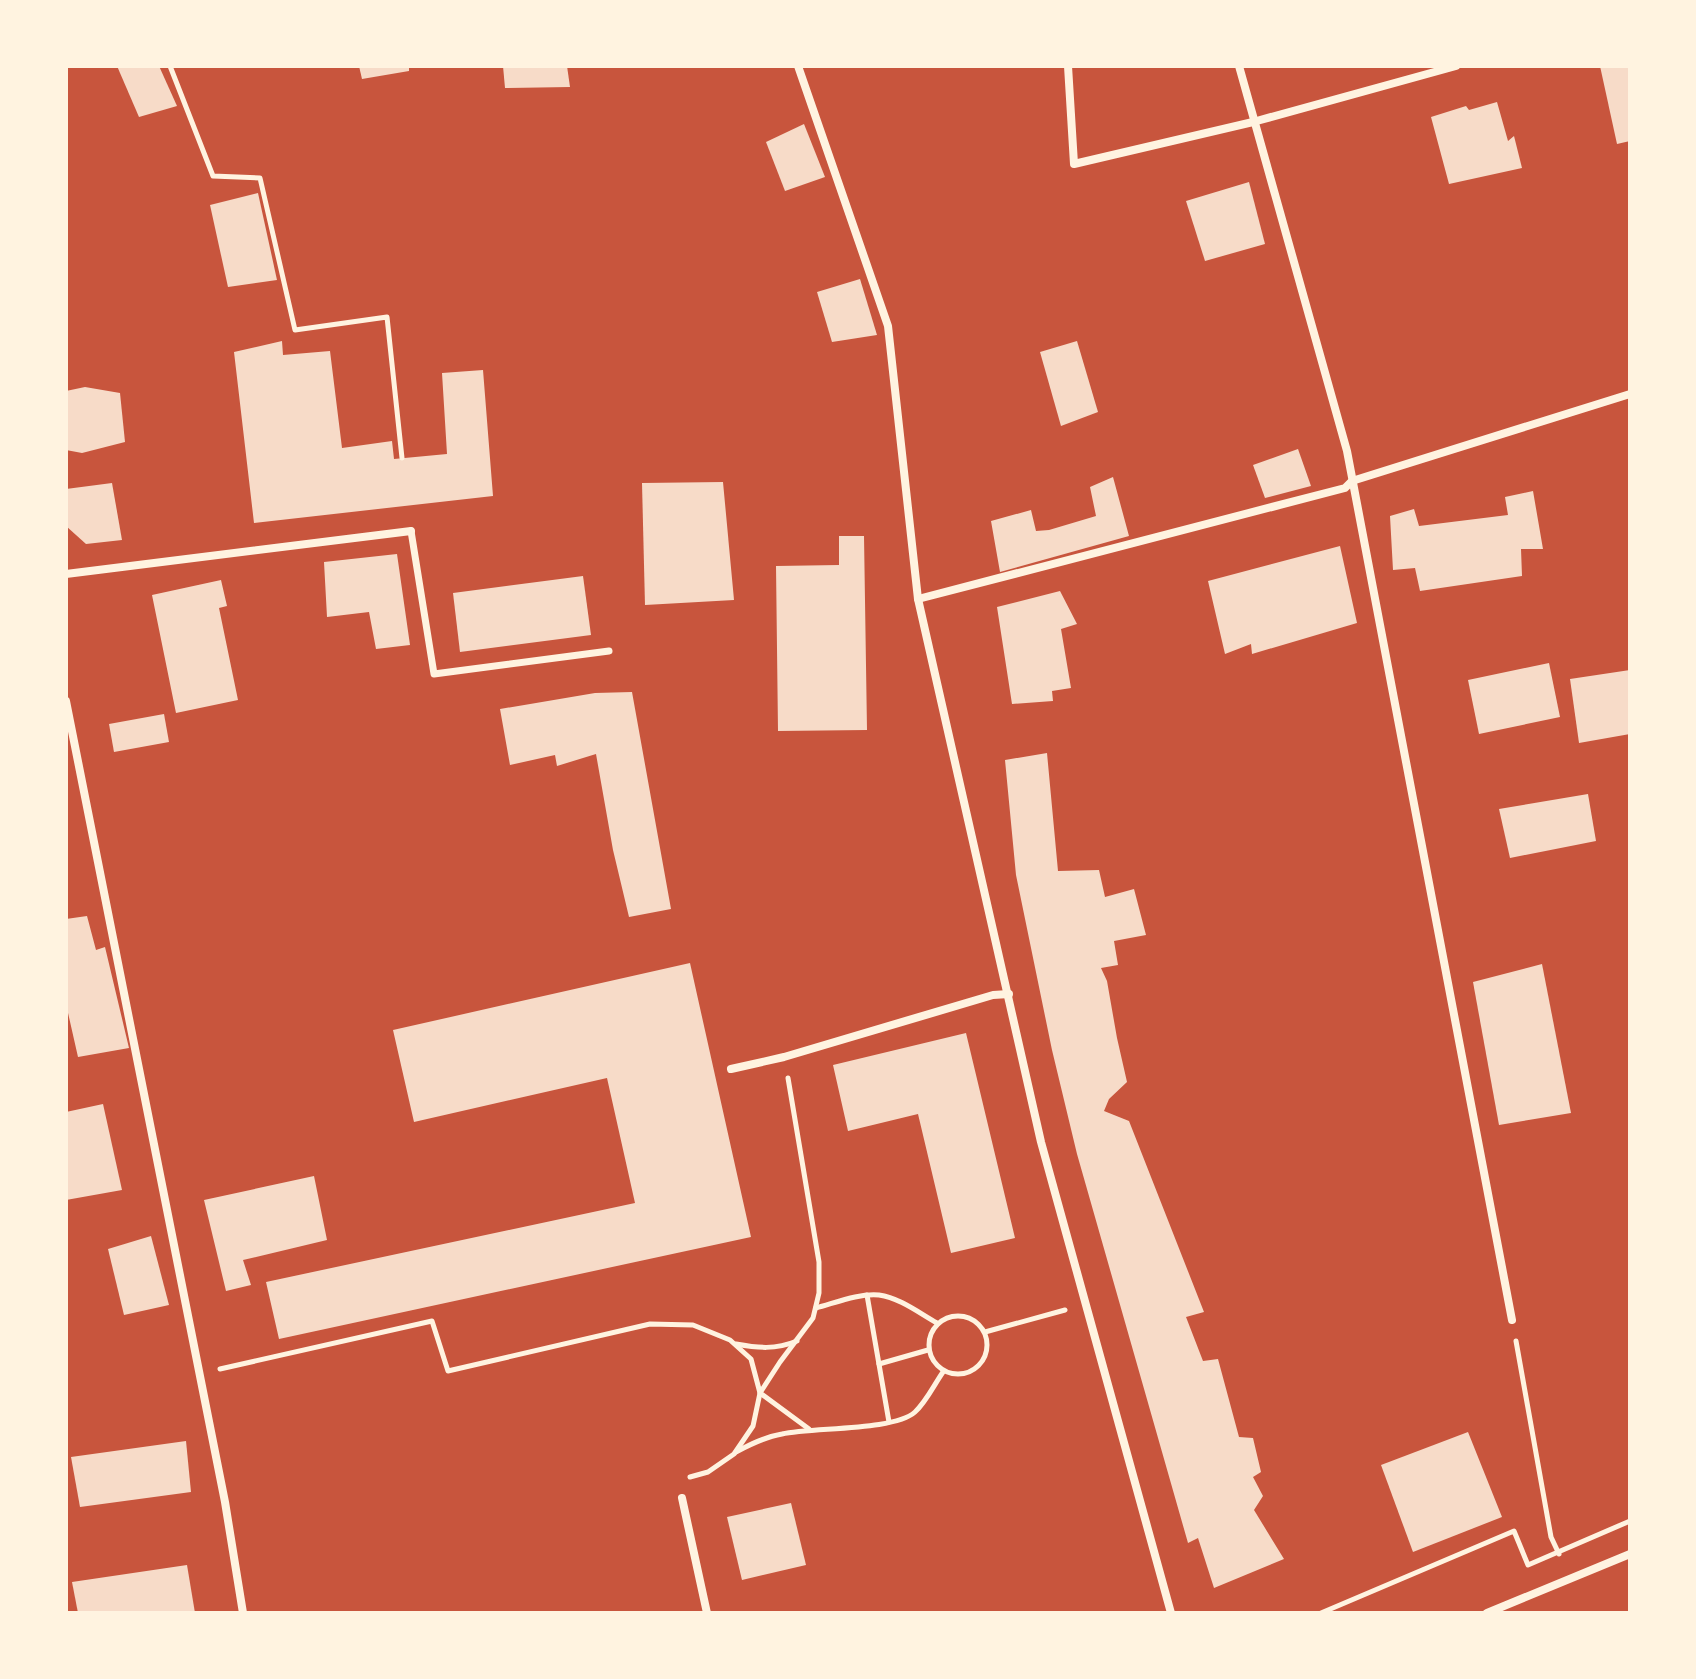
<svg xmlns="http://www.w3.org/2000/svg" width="1696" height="1679" font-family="'Sofia Sans Condensed',sans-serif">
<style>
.building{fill:#f7dbc8}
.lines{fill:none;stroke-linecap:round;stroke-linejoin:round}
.path{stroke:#fff3e0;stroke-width:5}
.pedestrian{stroke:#fff3e0;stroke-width:7}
.minor{stroke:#fff3e0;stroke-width:8}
</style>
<rect width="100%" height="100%" fill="#c8553d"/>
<g class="building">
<polygon points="117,66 159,66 177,106 139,117"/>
<polygon points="359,66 409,66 409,71 362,79"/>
<polygon points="503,66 567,66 570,87 505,88"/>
<polygon points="1600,66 1630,66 1630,141 1617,144"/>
<polygon points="1497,102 1508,141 1514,136 1522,168 1449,184 1431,117 1466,106 1469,110"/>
<polygon points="804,124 825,177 785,191 766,142"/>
<polygon points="1249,182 1265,244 1205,261 1186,201"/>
<polygon points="258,193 277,280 228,287 210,205"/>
<polygon points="860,279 877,335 832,342 817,292"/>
<polygon points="282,341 283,355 330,351 342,448 392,441 394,459 447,454 442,373 483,370 493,496 254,523 234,352"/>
<polygon points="1077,341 1098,412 1061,426 1040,352"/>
<polygon points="85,387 120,393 125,442 82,453 66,450 66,391"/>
<polygon points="1298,449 1311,486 1265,498 1253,465"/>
<polygon points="1113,477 1129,536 1000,572 991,521 1031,510 1036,531 1049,530 1096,516 1090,487"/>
<polygon points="723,482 734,600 645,605 642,483"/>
<polygon points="112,483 122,540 86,544 66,526 66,489"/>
<polygon points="1533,491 1543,549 1521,549 1522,576 1420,591 1415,568 1393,570 1390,516 1414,509 1419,526 1508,515 1505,497"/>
<polygon points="839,536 864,536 867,730 778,731 776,566 839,565"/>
<polygon points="1340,546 1357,623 1252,654 1251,644 1225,654 1208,581"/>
<polygon points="397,554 410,645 376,649 369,612 327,617 324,562"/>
<polygon points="583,576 591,635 460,652 453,593"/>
<polygon points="221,580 227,606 219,608 238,700 176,713 152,595"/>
<polygon points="1060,591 1077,624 1061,629 1071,688 1052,691 1053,701 1012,704 997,607"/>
<polygon points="1549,663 1560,717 1479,734 1468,680"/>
<polygon points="1630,670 1630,734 1579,743 1570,679"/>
<polygon points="632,692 671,909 629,917 613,850 596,754 557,766 555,755 510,765 500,709 595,693"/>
<polygon points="164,714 169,742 114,752 109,724"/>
<polygon points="1047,753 1058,871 1099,870 1105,897 1134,889 1146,935 1114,941 1118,965 1101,968 1107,981 1117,1038 1127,1082 1109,1099 1104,1111 1129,1121 1204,1312 1186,1317 1203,1361 1218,1359 1239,1437 1253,1438 1261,1472 1253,1477 1263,1496 1254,1510 1284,1559 1214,1588 1198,1538 1188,1543 1077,1154 1052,1050 1016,875 1005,760"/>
<polygon points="1588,794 1596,841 1510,858 1499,809"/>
<polygon points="87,916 96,950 105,947 129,1048 78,1057 66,1004 66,919"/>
<polygon points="690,963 751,1237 279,1339 266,1282 635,1203 607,1078 414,1122 393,1030"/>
<polygon points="1542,964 1571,1113 1499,1125 1473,982"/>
<polygon points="966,1033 1015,1238 951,1253 918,1114 848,1131 833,1065"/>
<polygon points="103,1104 122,1190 66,1200 66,1112"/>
<polygon points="314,1176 327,1240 243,1260 251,1285 226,1291 204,1200"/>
<polygon points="151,1236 169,1305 124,1315 108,1249"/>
<polygon points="1468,1432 1502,1517 1413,1552 1381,1465"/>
<polygon points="186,1441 191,1492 80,1507 71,1457"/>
<polygon points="791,1503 806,1565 742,1580 727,1517"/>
<polygon points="187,1565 195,1613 78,1613 72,1582"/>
</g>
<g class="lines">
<g class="path">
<polyline points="170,66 213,176 260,178 295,330 387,317 402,458"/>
<polyline points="788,1078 819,1262 819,1293 813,1318 780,1362 760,1393 809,1429"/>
<polyline points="867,1295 889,1422"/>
<path d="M816,1308C835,1303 859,1293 879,1295C900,1298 919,1313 937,1323"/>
<circle cx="958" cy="1345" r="29"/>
<polyline points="985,1332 1065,1310"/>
<polyline points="1516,1341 1551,1537 1559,1554"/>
<path d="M736,1344C758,1348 775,1350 797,1341"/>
<polyline points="879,1364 928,1350"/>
<polyline points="220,1369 432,1321 448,1371 650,1324 693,1325 730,1340 751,1359 760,1393 753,1426 734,1454 708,1472 690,1477"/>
<path d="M736,1452C751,1444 765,1437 782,1434C813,1427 894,1431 915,1412C926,1402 934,1385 943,1372"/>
<polyline points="1321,1613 1514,1531 1528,1565 1630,1521"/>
</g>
<polyline class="pedestrian" points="411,531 434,674 609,651"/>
<g class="minor">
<polyline points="798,66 888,326 918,599 1041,1142 1171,1613"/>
<polyline points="1068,66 1074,164 1253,122 1456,66"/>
<polyline points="1239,66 1347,451 1512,1320"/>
<polyline points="66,574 411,531"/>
<polyline points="918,599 1345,488 1352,481 1630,394"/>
<polyline points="66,701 225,1502 243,1613"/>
<polyline points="731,1069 784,1057 993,995 1009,994"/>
<polyline points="682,1498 707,1613"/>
<polyline points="1487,1613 1630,1554"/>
</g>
</g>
<rect width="1696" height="1679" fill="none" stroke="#fff3e0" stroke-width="136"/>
</svg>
